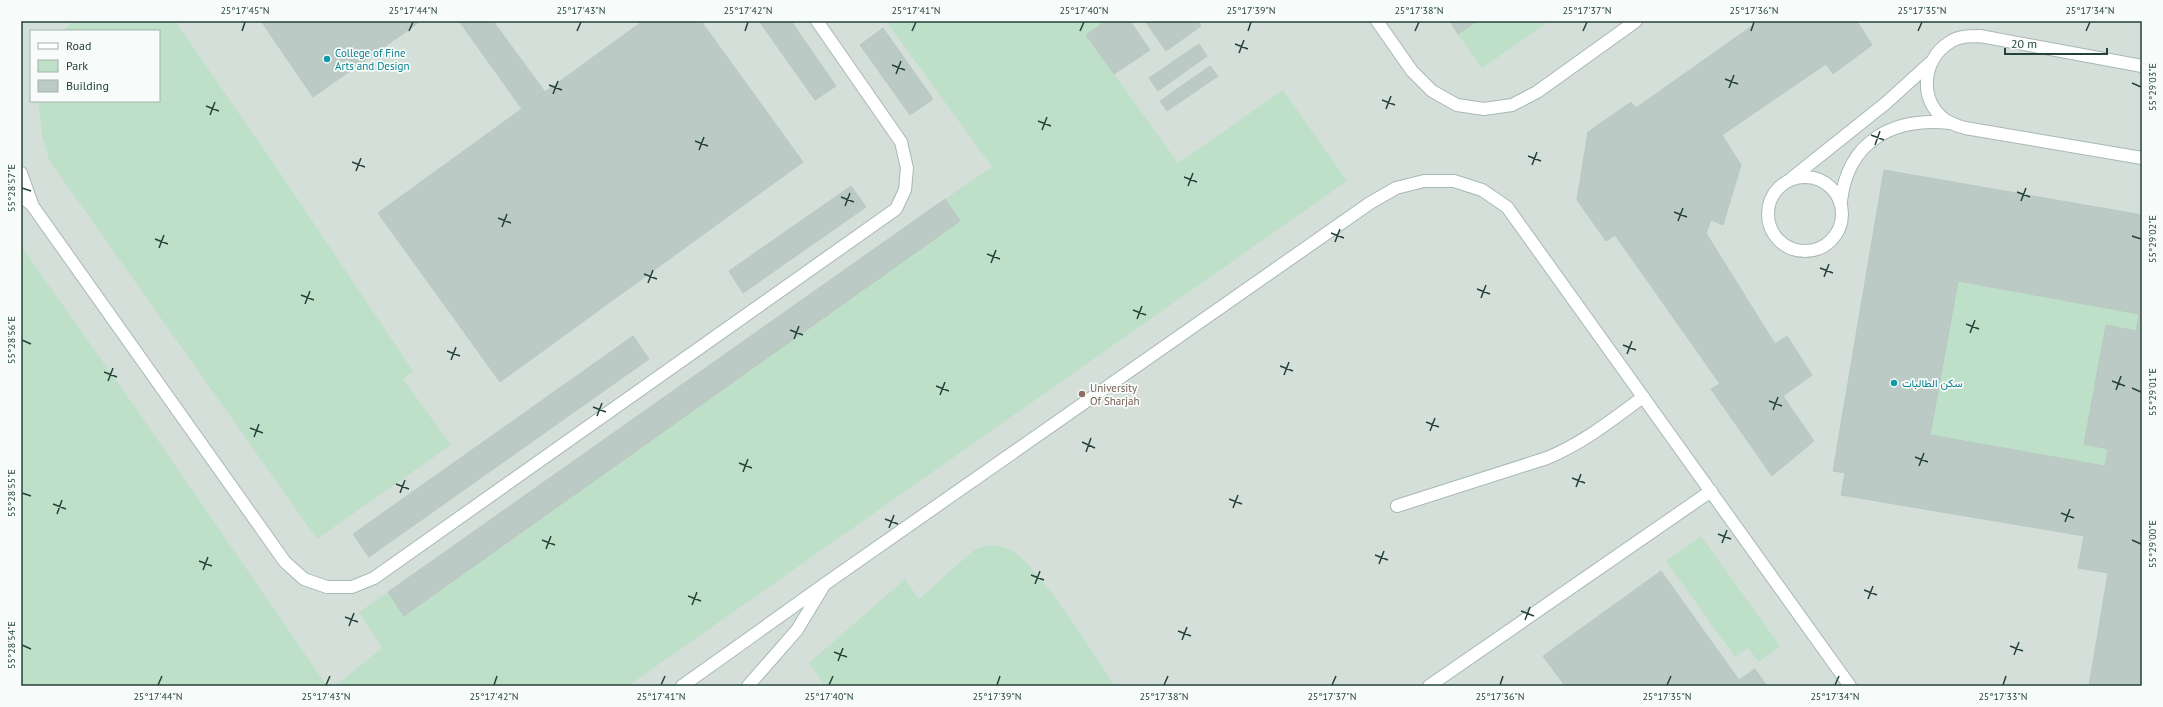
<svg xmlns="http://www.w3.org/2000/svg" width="2163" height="707" font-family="'PT Sans',Vazirmatn,sans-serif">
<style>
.built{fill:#d4dfda;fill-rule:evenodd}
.green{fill:#bfe0c8}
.building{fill:#bbcac4;stroke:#b8c9c2;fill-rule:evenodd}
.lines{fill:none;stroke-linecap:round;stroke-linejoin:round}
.minor-casing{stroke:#a8b8b2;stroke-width:14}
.minor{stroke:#fff;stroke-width:12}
.ticks{fill:none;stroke:#24423a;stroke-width:1.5}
.culture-dot{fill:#0f9aa8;stroke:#f7fbf9;stroke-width:1.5}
.education-dot{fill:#8d6e63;stroke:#f7fbf9;stroke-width:1.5}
.labels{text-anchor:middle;stroke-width:3.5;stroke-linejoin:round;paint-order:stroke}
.culture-label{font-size:11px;fill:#0d838f;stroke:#f7fbf9;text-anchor:start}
.education-label{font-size:11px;fill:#785e54;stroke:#f7fbf9;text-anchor:start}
.neatline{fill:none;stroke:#24423a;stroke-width:1.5}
.ticks-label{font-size:10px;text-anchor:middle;fill:#24423a}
</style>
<rect width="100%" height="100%" fill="#e6efeb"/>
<path class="built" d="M21,21H2142V686H21ZM31,31H159V101H31Z"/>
<g class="green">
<polygon points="72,21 175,21 274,164 413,371 403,379 451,445 317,539 49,160 42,135 38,101 159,101 159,31 64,31"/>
<polygon points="886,21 1106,21 1086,35 1178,163 1283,90 1347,181 628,686 335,686 382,648 359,612 388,592 405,616 960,221 945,199 992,167"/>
<polygon points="1477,21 1550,21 1482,68 1458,34"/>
<polygon points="21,246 142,417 327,686 21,686"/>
<polygon points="1958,281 2139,314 2136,331 2106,325 2084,444 2108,449 2105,466 1930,435"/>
<polygon points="1701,536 1780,646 1759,662 1748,648 1735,657 1666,561"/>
<path d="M991,545C997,546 1004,547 1009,549C1040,565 1093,654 1115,686H823L825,685L809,663L905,579L919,599L975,549Z"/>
</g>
<g class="building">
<polygon points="261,21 421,21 313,97"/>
<polygon points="459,21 493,21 545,92 522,109"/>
<polygon points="643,21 701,21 803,162 500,382 378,213"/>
<polygon points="759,21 791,21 836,86 815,100"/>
<polygon points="1106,21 1130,21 1150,50 1114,74 1086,35"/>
<polygon points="1145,21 1197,21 1201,26 1166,51"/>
<polygon points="1450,21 1477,21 1458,34"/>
<polygon points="1759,21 1857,21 1872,45 1833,74 1826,64 1722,135 1741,165 1723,225 1711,220 1706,233 1775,344 1787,336 1812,375 1783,396 1814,441 1772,476 1711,389 1720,384 1615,235 1606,241 1577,200 1588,132 1631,102 1636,108"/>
<polygon points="883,28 933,99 910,115 860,45"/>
<polygon points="1199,44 1207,56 1158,91 1149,78"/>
<polygon points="1210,66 1218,76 1167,111 1160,101"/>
<path d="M1884,170L2142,215V686H2089L2108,573L2078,568L2084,536L1841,495L1845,473L1833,471ZM1958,281L2139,314L2136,331L2106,325L2084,444L2108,449L2105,466L1930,435Z"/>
<polygon points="851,186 866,207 743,293 729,271"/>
<polygon points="945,199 960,221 404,616 388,592"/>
<polygon points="633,336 649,359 369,557 353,534"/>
<polygon points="1661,571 1739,680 1755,669 1767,686 1565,686 1543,656"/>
</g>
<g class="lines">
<g class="minor-casing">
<g id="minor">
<polyline points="1377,21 1412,71 1432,91 1457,105 1484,109 1512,105 1537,92 1636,21"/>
<path d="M2142,66L1980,36C1969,36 1959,36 1950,42C1920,60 1918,107 1951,123C1955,125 1961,127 1965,128L2142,158"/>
<polyline points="21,173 32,204"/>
<circle cx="1805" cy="214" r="37"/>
<polyline points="1792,178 1886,103 1930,63"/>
<polyline points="21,196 32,205 285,562 304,579 327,587 352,587 374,578 896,209 905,190 907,168 901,142 817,21"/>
<path d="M1841,201C1848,141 1893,117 1950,123"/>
<path d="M1397,506L1547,458C1583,443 1612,420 1643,397"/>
<polyline points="682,686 825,584 1370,203 1396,188 1424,181 1454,181 1482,190 1507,207 1850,686"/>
<polyline points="748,686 797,630 823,587"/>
<polyline points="1429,686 1711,491"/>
</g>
</g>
<use href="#minor" class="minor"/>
</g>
<path class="ticks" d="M242,31L245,22M409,31L413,22M577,31L581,22M745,31L748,22M912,31L916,22M1080,31L1084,22M1248,31L1251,22M1415,31L1419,22M1583,31L1587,22M1751,31L1754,22M1918,31L1922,22M2086,31L2090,22M1235,44L1248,49M1239,53L1244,40M892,65L905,70M896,74L901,61M1725,79L1738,84M2132,83L2141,87M549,85L562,90M1729,88L1734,75M553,94L558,81M1382,100L1395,105M206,106L219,111M1386,109L1391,96M210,115L215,102M1038,121L1051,126M1042,130L1047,117M1871,135L1884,140M695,141L708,146M1875,145L1880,131M699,150L704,137M1528,156L1541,161M352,162L365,167M1532,165L1537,152M356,171L361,158M1184,177L1197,182M1188,186L1193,173M22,188L31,191M2017,192L2030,197M841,197L854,202M2021,201L2026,188M845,206L850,193M1674,212L1687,217M498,218L511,223M1678,221L1683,208M502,227L507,214M1331,233L1344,238M2132,236L2141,239M155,239L168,244M1335,242L1340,229M159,248L164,235M987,254L1000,259M991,263L996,250M1820,268L1833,273M644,274L657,279M1824,277L1829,264M648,283L653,270M1477,289L1490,294M301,295L314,300M1481,298L1486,285M305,304L310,291M1133,310L1146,315M1137,319L1142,306M1966,324L1979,329M790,330L803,335M1970,333L1975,320M794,339L799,326M22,340L31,344M1623,345L1636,350M447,351L460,356M1627,354L1632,341M451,360L456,347M1280,366L1293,371M104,372L117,377M1284,375L1289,362M108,381L113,368M2112,381L2125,386M936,386L949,391M2132,388L2141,392M2116,390L2121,376M940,395L945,382M1769,401L1782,406M593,407L606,412M1773,410L1778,397M597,416L602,403M1426,422L1439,427M250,428L263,433M1430,431L1435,418M254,437L259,424M1082,442L1095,448M1086,452L1091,438M1915,457L1928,462M739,463L752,468M1919,466L1924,453M743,472L748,459M1572,478L1585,483M396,484L409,489M1576,487L1581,474M22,493L31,496M400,493L405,480M1229,499L1242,504M53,504L66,509M1233,508L1238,495M2061,513L2074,518M57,514L62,500M885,519L898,524M2065,522L2070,509M889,528L894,515M1718,534L1731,539M542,540L555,545M2132,540L2141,544M1722,543L1727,530M546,549L551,536M1375,555L1388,560M199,561L212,566M1379,564L1384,551M203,570L208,557M1031,575L1044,580M1035,584L1040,571M1864,590L1877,595M688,596L701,601M1868,599L1873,586M692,605L697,592M1521,611L1534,616M345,617L358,622M1525,620L1530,607M349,626L354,613M1178,631L1191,636M1182,640L1187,627M22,645L31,649M2010,646L2023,651M834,652L847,657M2014,655L2019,642M838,661L843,648M158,685L162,676M326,685L330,676M494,685L497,676M661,685L665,676M829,685L833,676M997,685L1000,676M1164,685L1168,676M1332,685L1336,676M1500,685L1503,676M1667,685L1671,676M1835,685L1839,676M2003,685L2006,676"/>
<g class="culture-dot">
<circle cx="327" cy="59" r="4"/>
<circle cx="1894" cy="383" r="4"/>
</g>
<circle class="education-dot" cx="1082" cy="394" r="4"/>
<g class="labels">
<g class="culture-label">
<text x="335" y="57">College of Fine<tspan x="335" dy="13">Arts and Design</tspan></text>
<text x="1902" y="387">سكن الطالبات</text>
</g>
<g class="education-label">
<text x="1090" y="392">University<tspan x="1090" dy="13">Of Sharjah</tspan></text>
</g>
</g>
<rect width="2163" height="707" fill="none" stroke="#f7fbf9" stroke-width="44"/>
<rect x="30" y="30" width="130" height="72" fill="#f7fbf9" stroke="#a3b1ad"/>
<rect x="38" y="43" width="20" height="6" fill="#ffffff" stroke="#a3b1ad"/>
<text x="66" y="50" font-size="12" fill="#24423a">Road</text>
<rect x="38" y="60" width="20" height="12" fill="#bfe0c8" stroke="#a3b1ad"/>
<text x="66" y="70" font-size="12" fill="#24423a">Park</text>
<rect x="38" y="80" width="20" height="12" fill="#bbcac4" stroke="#a3b1ad"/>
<text x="66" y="90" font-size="12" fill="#24423a">Building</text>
<path d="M2005 48v6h102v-6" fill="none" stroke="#24423a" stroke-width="2"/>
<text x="2011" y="48" font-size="12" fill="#24423a" stroke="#f7fbf9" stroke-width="3" paint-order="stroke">20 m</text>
<rect x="22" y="22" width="2119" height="663" class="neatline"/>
<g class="ticks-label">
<text x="245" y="14">25°17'45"N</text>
<text x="413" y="14">25°17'44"N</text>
<text x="581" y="14">25°17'43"N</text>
<text x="748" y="14">25°17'42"N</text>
<text x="916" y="14">25°17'41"N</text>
<text x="1084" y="14">25°17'40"N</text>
<text x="1251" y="14">25°17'39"N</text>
<text x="1419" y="14">25°17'38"N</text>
<text x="1587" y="14">25°17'37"N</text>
<text x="1754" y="14">25°17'36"N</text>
<text x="1922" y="14">25°17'35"N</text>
<text x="2090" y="14">25°17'34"N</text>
<text transform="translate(2152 87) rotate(-90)" y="4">55°29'03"E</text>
<text transform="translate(11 188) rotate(-90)" y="4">55°28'57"E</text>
<text transform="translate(2152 239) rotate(-90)" y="4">55°29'02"E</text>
<text transform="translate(11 340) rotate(-90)" y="4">55°28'56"E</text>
<text transform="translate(2152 392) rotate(-90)" y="4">55°29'01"E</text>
<text transform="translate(11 493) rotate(-90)" y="4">55°28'55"E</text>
<text transform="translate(2152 544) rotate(-90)" y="4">55°29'00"E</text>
<text transform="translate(11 645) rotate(-90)" y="4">55°28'54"E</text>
<text x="158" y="700">25°17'44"N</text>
<text x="326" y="700">25°17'43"N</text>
<text x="494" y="700">25°17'42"N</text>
<text x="661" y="700">25°17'41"N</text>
<text x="829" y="700">25°17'40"N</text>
<text x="997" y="700">25°17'39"N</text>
<text x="1164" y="700">25°17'38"N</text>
<text x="1332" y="700">25°17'37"N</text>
<text x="1500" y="700">25°17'36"N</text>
<text x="1667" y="700">25°17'35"N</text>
<text x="1835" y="700">25°17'34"N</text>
<text x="2003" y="700">25°17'33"N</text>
</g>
</svg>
